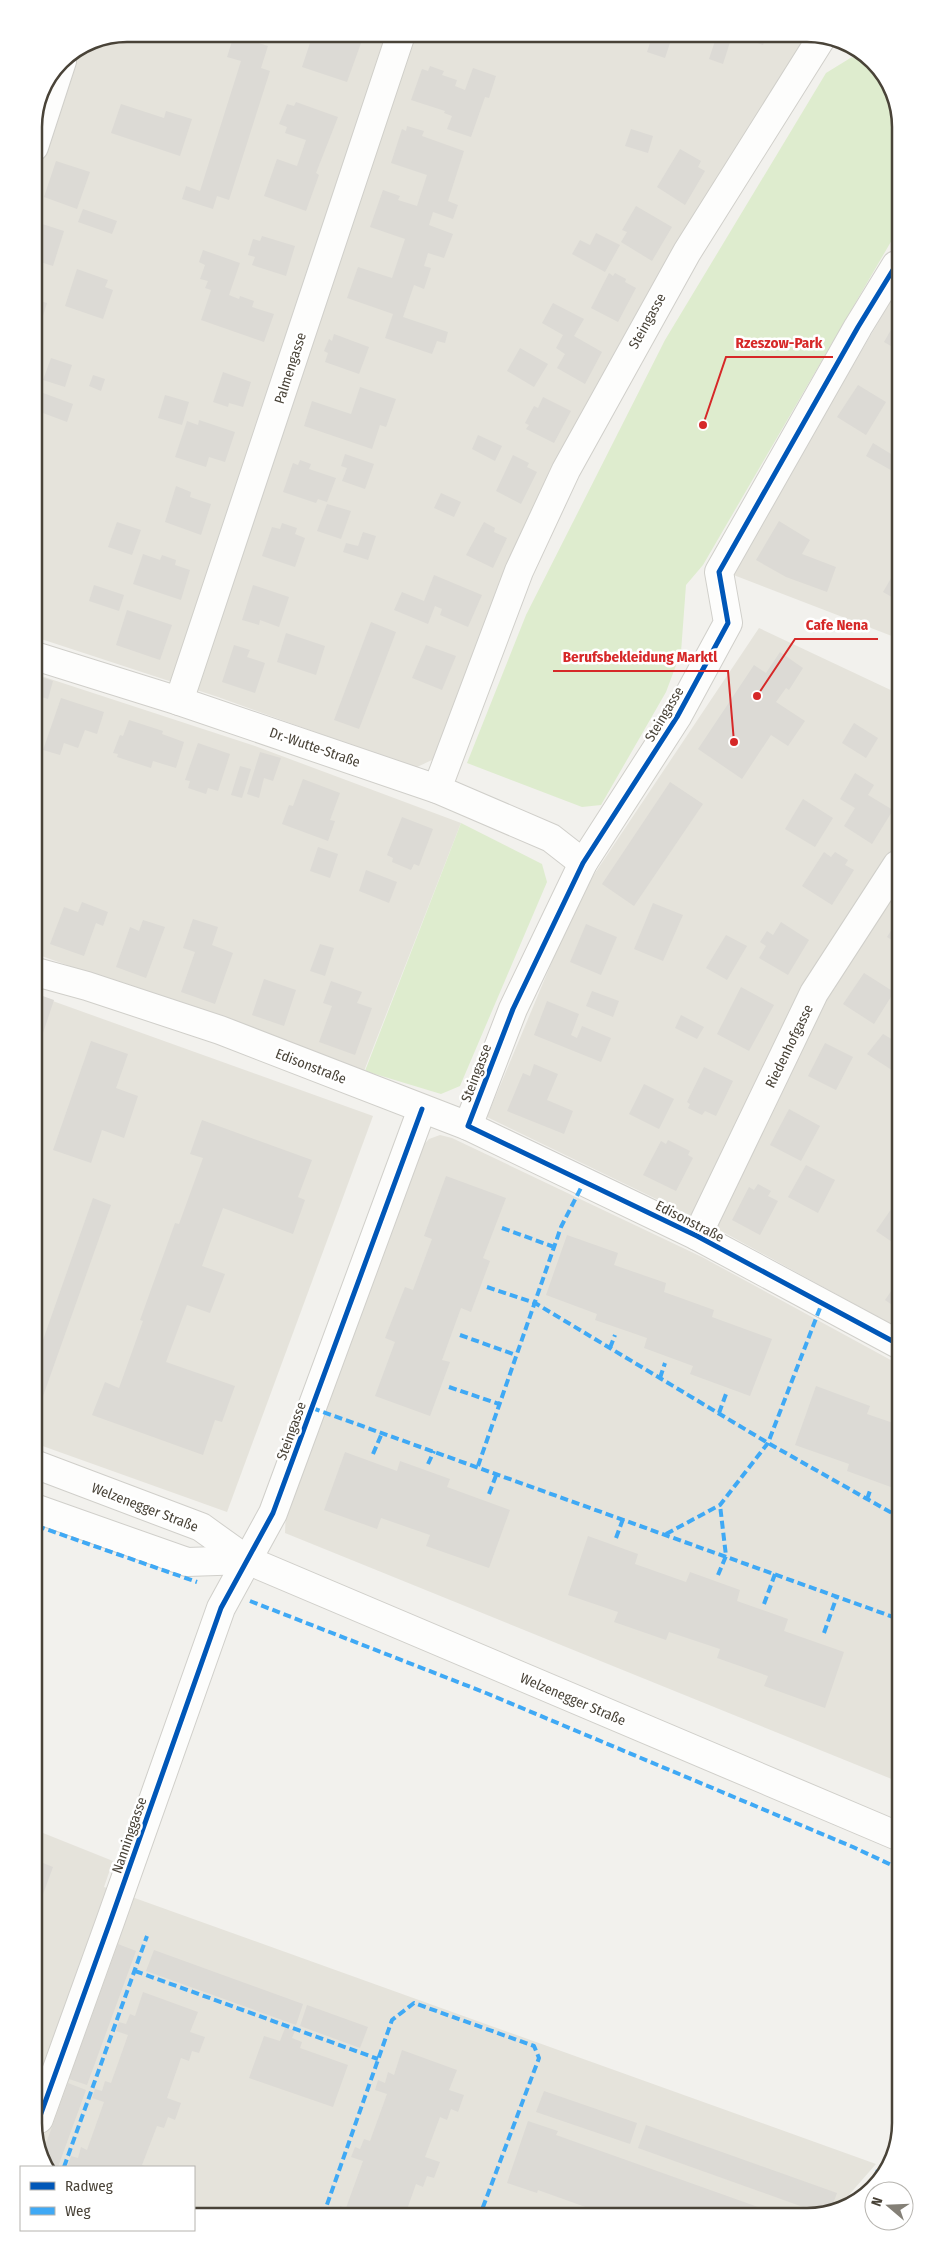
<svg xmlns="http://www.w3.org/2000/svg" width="934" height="2251" font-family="'Fira Sans Condensed',sans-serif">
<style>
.residential{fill:#e5e3db}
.green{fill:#deecce}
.building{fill:#dcdad5}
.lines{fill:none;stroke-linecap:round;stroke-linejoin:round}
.minor-casing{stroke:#d0cfca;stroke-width:30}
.minor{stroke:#fdfdfc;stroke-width:28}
.quiet{stroke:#3fa9f5;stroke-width:4;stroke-dasharray:8 4;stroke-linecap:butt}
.cycleway-casing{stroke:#fff;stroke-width:8}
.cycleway{stroke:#0057b8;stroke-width:5}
.labels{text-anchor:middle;stroke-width:5;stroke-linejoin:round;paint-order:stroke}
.street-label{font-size:14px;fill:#494338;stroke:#fff}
.rim{fill:none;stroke:#494338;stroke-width:2.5}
.leader{fill:none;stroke:#d62828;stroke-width:2}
.callout-dot{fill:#d62828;stroke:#fff;stroke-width:2}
.callout-label{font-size:15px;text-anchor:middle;font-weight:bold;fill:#d62828;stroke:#fff;stroke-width:5;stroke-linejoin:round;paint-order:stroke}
</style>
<rect width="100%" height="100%" fill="#f2f1ed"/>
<g class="residential">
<polygon points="127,34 809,34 656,281 434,759 415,768 218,697 35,637 34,122 61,61 92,41"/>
<polygon points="896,292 897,638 731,574"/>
<polygon points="759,628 897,693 898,1328 714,1227 487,1117 579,897"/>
<polygon points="35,674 255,746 461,823 364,1071 36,954"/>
<polygon points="36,995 373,1116 227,1512 37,1444"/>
<polygon points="440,1135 452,1138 702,1257 898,1364 899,1782 285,1533 286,1510 418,1151 429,1139"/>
<polygon points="38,1831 113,1861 104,1887 876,2164 834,2212 194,2217 194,2167 48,2167 39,2153"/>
</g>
<g class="green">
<polygon points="852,57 875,68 895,98 896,233 703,565 686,585 681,652 666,692 601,805 582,807 467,763 526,615 665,340 826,73"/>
<polygon points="461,823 542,864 547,882 460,1086 441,1094 365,1071"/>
</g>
<g class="building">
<polygon points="313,34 334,34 361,43 347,82 302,67"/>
<polygon points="565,34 584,34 583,40"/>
<polygon points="653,34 673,34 665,58 647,52"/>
<polygon points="731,34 767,34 763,45"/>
<polygon points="234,35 268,46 261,68 270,71 229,200 217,196 213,209 182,199 186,186 200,191 241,61 227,57"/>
<polygon points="717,35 731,39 723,64 709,59"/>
<polygon points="430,66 444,71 442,75 457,80 455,86 465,90 473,68 496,76 489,98 485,97 471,137 447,129 452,116 444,113 445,111 411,100 422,69 428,71"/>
<polygon points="296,102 338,117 316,173 319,175 306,211 264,196 277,159 297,166 306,140 285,133 287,127 279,124 287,104 294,106"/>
<polygon points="121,104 164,118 166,111 192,119 180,156 111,133"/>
<polygon points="407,126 424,131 422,136 464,151 448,201 458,205 453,219 433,212 429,225 453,234 444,258 428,253 424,266 431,268 424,289 414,285 403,317 448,332 445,343 437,341 432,354 385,338 393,314 347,298 358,267 392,278 405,239 370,227 383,190 400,196 398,200 417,206 427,175 391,163 402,129 406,131"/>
<polygon points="631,129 653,136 648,153 625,146"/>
<polygon points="680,149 701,161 698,167 705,171 685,205 657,187"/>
<polygon points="56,161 90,172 77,209 44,197"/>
<polygon points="636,206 672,227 652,261 621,242 627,232 622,230"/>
<polygon points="83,209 117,221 112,234 78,222"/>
<polygon points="36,222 64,231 53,266 34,260"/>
<polygon points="596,233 620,245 605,272 572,254 580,240 590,245"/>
<polygon points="262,236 295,246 286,276 252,265 255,257 248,255 253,239 260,241"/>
<polygon points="203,250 240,263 229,295 239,299 240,296 254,301 252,307 274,314 264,342 201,320 211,290 205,288 208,281 200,279 205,265 199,262"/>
<polygon points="77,269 108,280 105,287 113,290 103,319 65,306"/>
<polygon points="609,273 613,276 615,273 626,279 625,282 636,288 618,322 591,308"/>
<polygon points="34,299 47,303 35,341 34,341"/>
<polygon points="553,303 584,319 574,336 602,352 585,384 557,368 565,354 556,348 563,335 542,323"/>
<polygon points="896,321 896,349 884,342"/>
<polygon points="334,334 369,347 359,374 325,362 328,353 324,351 329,339 332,341"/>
<polygon points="520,348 548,364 534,387 507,371"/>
<polygon points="51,358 72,365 65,387 43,380"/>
<polygon points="223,372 251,382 243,407 229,403 228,407 213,402"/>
<polygon points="93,375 105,379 101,391 89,386"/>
<polygon points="858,385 886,402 866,435 837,417"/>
<polygon points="360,387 396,399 386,427 380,425 372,449 304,426 312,401 351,414"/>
<polygon points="35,390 73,404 67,422 35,410"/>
<polygon points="165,395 189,402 182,425 158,418"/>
<polygon points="543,397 571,411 554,443 526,429 529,425 525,423 534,406 538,408"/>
<polygon points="199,420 235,432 225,462 209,457 206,467 175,457 187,421 198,425"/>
<polygon points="478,435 502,446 495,461 472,449"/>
<polygon points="873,443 896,457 896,473 866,456"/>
<polygon points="345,454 374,464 365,489 342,481 347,468 341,466"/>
<polygon points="513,455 529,463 527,467 537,472 521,504 496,491"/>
<polygon points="300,460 311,464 309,469 336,478 327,502 318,499 316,503 283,492 293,463 298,465"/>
<polygon points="35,468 41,470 38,481 35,480"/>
<polygon points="176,486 191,492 190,497 211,504 201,535 165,522"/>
<polygon points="441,493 461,502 454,517 434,508"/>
<polygon points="327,504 351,511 341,539 317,531"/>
<polygon points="779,521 810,540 802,554 836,567 827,592 786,577 756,560"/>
<polygon points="117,522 141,530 132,555 108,547"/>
<polygon points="484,522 495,528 494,532 507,538 493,568 466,555"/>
<polygon points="282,523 297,528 295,534 305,538 295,567 262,556 272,527 280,529"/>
<polygon points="363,532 376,536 368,560 343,552 346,543 358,546"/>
<polygon points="143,554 160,560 162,555 176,560 175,565 190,570 181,600 133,584"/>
<polygon points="897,568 897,600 883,592"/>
<polygon points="434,575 482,595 468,627 440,615 442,609 435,606 428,624 394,610 402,592 424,601"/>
<polygon points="94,585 124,595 119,611 89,601"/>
<polygon points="253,585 289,597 279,627 260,620 259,625 242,620"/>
<polygon points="127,610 172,625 160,660 116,645"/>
<polygon points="371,622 396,632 359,729 334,720"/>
<polygon points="286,633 325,646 316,675 277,662"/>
<polygon points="234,645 250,650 247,657 265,663 255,693 222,682"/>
<polygon points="426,645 456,656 442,690 412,678"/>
<polygon points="780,652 803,668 789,690 786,688 776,702 805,721 788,746 771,735 742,779 698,749 754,665 766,673"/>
<polygon points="35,675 53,681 48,699 35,695"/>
<polygon points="61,698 104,712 97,734 85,730 78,748 64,743 60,755 43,750"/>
<polygon points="129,720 163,731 162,734 184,742 176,768 153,761 151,768 117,757 118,754 113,753 120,735 123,736"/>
<polygon points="854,723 878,738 866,758 842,743"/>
<polygon points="897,740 897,751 892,748"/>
<polygon points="198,743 230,754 218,791 208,788 206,794 188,788 190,781 185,780"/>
<polygon points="35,751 42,753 36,771 35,771"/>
<polygon points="260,752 281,758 273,781 264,778 259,798 247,794"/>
<polygon points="240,766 251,769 242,798 231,795"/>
<polygon points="855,773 874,785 868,795 893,810 872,844 844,826 855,808 840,799"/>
<polygon points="303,779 340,793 330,820 335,821 328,841 282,824 289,805 293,806"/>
<polygon points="670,782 703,804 634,906 602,884"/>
<polygon points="803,799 833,818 815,847 785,829"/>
<polygon points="402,817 433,829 419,866 414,864 411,870 392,862 393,858 387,855"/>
<polygon points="318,847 338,854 330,878 310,871"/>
<polygon points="824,852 831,857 835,852 848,860 845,865 854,870 832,905 802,886"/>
<polygon points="366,870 397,882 389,903 359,891"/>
<polygon points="82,902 108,912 103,926 96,923 84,956 50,944 64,907 78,912"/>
<polygon points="653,903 683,915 663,961 634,949"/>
<polygon points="193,919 218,927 212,945 233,953 215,1004 181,992 195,952 183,948"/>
<polygon points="143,920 165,927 146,978 116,967 130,927 139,931"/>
<polygon points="897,921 897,943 887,937"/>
<polygon points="781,922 809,940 788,975 759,958 766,946 760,942 767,931 773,935"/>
<polygon points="586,924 617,937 601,975 570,962"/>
<polygon points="726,935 747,946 727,980 706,968"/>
<polygon points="320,944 334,948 325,976 310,971"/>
<polygon points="864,973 894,992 874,1024 843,1004"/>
<polygon points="264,979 296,990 284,1026 252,1015"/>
<polygon points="331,981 362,992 357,1003 372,1008 355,1055 319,1042 332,1006 323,1003"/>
<polygon points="741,987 774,1005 749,1051 717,1034"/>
<polygon points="592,991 619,1001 613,1017 586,1006"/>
<polygon points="37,994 54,1000 36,1054 36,998"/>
<polygon points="547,1001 579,1014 571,1035 577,1038 582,1026 611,1038 601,1062 534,1035"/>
<polygon points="681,1015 704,1027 697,1039 675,1028"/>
<polygon points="883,1034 898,1043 898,1074 867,1054"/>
<polygon points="91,1041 128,1054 116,1088 138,1096 124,1138 102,1130 91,1163 53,1150"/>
<polygon points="825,1043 853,1057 836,1090 808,1076"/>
<polygon points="534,1064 558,1074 547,1100 573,1111 564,1134 507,1111 523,1073 530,1076"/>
<polygon points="704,1067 733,1081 716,1116 705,1111 702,1115 688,1108 690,1104 687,1102"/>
<polygon points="644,1084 674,1099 659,1129 629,1114"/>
<polygon points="789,1109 820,1126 801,1161 770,1145"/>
<polygon points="202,1120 312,1160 298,1197 305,1200 293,1234 223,1208 212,1238 202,1266 225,1274 210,1313 187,1305 166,1362 235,1386 222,1422 215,1420 203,1455 92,1415 105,1382 119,1388 143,1321 140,1320 175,1223 179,1224 203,1158 190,1154"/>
<polygon points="668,1140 690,1151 688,1155 693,1158 676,1191 643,1175 661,1141 666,1144"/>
<polygon points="806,1165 835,1180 818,1213 788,1197"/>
<polygon points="446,1176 506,1198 483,1258 490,1261 471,1312 461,1308 442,1360 450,1362 430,1416 375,1396 395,1342 385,1338 405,1287 413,1290 432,1239 424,1236"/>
<polygon points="758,1184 771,1191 768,1196 778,1201 760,1235 732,1220 749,1187 754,1190"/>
<polygon points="93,1198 111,1205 37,1413 37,1357"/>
<polygon points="894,1205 898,1208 898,1246 876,1231"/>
<polygon points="567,1235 618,1253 614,1265 666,1283 664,1292 714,1310 712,1317 772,1339 750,1396 690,1374 693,1366 644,1348 647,1338 595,1320 597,1314 546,1295"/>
<polygon points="898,1281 898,1309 885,1300"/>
<polygon points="816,1386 870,1406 867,1414 899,1425 899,1490 847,1471 849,1464 795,1445"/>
<polygon points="345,1452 397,1471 400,1461 450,1479 447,1487 510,1510 489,1568 426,1546 430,1535 381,1518 377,1529 324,1510"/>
<polygon points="588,1536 638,1554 635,1564 686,1582 690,1572 740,1590 737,1601 788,1619 784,1631 844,1652 825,1708 764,1686 768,1676 717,1658 720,1649 669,1632 666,1640 614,1622 618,1612 568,1595"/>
<polygon points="38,1861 53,1867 42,1897 38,1895"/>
<polygon points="118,1944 136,1951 87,2085 69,2079"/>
<polygon points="154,1950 303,2004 296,2025 146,1971"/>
<polygon points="143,1992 198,2012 190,2032 205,2037 199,2053 192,2051 189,2061 181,2058 167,2098 181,2103 175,2120 168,2117 164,2128 157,2126 142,2165 148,2167 74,2167 68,2165 71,2156 78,2158 81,2147 87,2150 104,2102 92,2098 95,2089 102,2091 105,2081 111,2083 128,2035 116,2031 119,2022 126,2024 130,2014 135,2016"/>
<polygon points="307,2005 368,2027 360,2048 300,2026"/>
<polygon points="285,2028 295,2031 292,2038 302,2042 300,2048 348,2065 333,2107 249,2078 264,2036 280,2041"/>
<polygon points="402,2050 457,2070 449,2090 464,2095 458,2112 451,2109 447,2120 440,2117 425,2157 440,2162 434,2178 427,2176 423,2187 416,2184 405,2215 337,2216 340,2206 346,2208 363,2161 351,2157 355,2147 360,2149 364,2139 370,2141 387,2094 375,2090 378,2080 385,2083 388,2072 394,2075"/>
<polygon points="68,2083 86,2090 58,2167 48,2167 41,2157"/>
<polygon points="544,2091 637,2123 630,2144 536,2112"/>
<polygon points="528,2121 558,2131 556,2135 758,2207 756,2213 605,2214 538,2190 537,2193 507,2183"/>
<polygon points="646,2125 837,2193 830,2212 817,2212 638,2148"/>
</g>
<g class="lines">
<g class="minor-casing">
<g id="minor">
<polyline points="34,147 62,61"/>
<polyline points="35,656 179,701 437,789 551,838 583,863"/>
<polyline points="179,701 401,34"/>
<polyline points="437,789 519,571 566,470 687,252 822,37"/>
<polyline points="36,972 87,986 220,1030 468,1126 697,1236 898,1344"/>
<polyline points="468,1126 513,1009 583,863 677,717 728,623 719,572 858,327 896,265"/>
<polyline points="697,1236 814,993 897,865"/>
<polyline points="37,1465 201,1527 247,1560 900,1837"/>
<polyline points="37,1509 187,1562 247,1560"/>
<polyline points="39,2119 110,1922 221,1608 273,1513 422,1109"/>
</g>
</g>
<use href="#minor" class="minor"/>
<g class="quiet">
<polyline points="502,1228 554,1247"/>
<polyline points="487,1287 535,1303 768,1443 899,1517"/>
<polyline points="460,1335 516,1355"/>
<polyline points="610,1348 615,1335"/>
<polyline points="660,1378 665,1363"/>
<polyline points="449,1387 499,1404"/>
<polyline points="312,1408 896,1618 899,1612"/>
<polyline points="719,1413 726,1394"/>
<polyline points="373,1454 382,1433"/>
<polyline points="428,1464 434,1451"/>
<polyline points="478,1466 561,1227 584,1182"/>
<polyline points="489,1494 497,1473"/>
<polyline points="867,1499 871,1488"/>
<polyline points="37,1526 197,1582"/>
<polyline points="666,1534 720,1505 768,1443 822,1303"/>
<polyline points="616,1538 623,1519"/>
<polyline points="718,1575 726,1556 720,1505"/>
<polyline points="250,1601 486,1693 853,1847 900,1869"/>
<polyline points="764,1604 775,1574"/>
<polyline points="824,1633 837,1596"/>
<polyline points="899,1728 894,1743 899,1745"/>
<polyline points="135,1971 378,2059"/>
<polyline points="64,2167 147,1936"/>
<polyline points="876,2172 885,2169"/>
<polyline points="323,2216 392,2020 414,2003 534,2046 539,2058 480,2215"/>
</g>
<g class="cycleway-casing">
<g id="cycleway">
<polyline points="896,265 858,327 719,572 728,623 677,717 583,863 513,1009 468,1126 697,1236 898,1344"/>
<polyline points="39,2119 110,1922 221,1608 273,1513 422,1109"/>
</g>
</g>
<use href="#cycleway" class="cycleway"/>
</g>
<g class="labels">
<g class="street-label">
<text transform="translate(647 321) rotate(-61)" y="5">Steingasse</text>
<text transform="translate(290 368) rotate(-72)" y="5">Palmengasse</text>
<text transform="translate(664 714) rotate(-59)" y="5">Steingasse</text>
<text transform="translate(315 747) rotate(19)" y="5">Dr.-Wutte-Straße</text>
<text transform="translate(789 1046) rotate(-64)" y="5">Riedenhofgasse</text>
<text transform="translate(311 1066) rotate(21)" y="5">Edisonstraße</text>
<text transform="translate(476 1073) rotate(-69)" y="5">Steingasse</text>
<text transform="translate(690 1221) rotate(27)" y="5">Edisonstraße</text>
<text transform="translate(291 1431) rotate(-70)" y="5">Steingasse</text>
<text transform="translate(145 1507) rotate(21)" y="5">Welzenegger Straße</text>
<text transform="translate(573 1699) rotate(23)" y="5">Welzenegger Straße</text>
<text transform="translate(129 1835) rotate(-71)" y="5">Nanninggasse</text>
</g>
</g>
<path d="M0 0H934V2251H0ZM127 42H807A85 85 0 0 1 892 127V2123A85 85 0 0 1 807 2208H127A85 85 0 0 1 42 2123V127A85 85 0 0 1 127 42Z" fill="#fff" fill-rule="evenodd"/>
<path class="rim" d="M127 42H807A85 85 0 0 1 892 127V2123A85 85 0 0 1 807 2208H127A85 85 0 0 1 42 2123V127A85 85 0 0 1 127 42Z"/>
<path class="leader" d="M703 425L726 357H833M757 696L795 639H878M734 742L728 671H553"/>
<g class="callout-dot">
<circle cx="703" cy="425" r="5"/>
<circle cx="757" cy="696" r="5"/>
<circle cx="734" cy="742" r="5"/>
</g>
<g class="callout-label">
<text x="779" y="348">Rzeszow-Park</text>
<text x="837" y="630">Cafe Nena</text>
<text x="640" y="662">Berufsbekleidung Marktl</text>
</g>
<rect x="20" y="2166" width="175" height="65" fill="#ffffff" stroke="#b6b4af"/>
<rect x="30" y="2182" width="25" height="8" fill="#0057b8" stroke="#b6b4af"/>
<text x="65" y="2191" font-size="15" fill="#494338">Radweg</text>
<rect x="30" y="2207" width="25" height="8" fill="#3fa9f5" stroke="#b6b4af"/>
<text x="65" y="2216" font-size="15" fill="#494338">Weg</text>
<g transform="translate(889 2206) rotate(289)"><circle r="24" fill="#ffffff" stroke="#b6b4af"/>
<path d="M0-4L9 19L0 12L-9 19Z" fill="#848077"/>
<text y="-8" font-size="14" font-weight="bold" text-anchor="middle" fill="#494338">N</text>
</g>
</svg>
